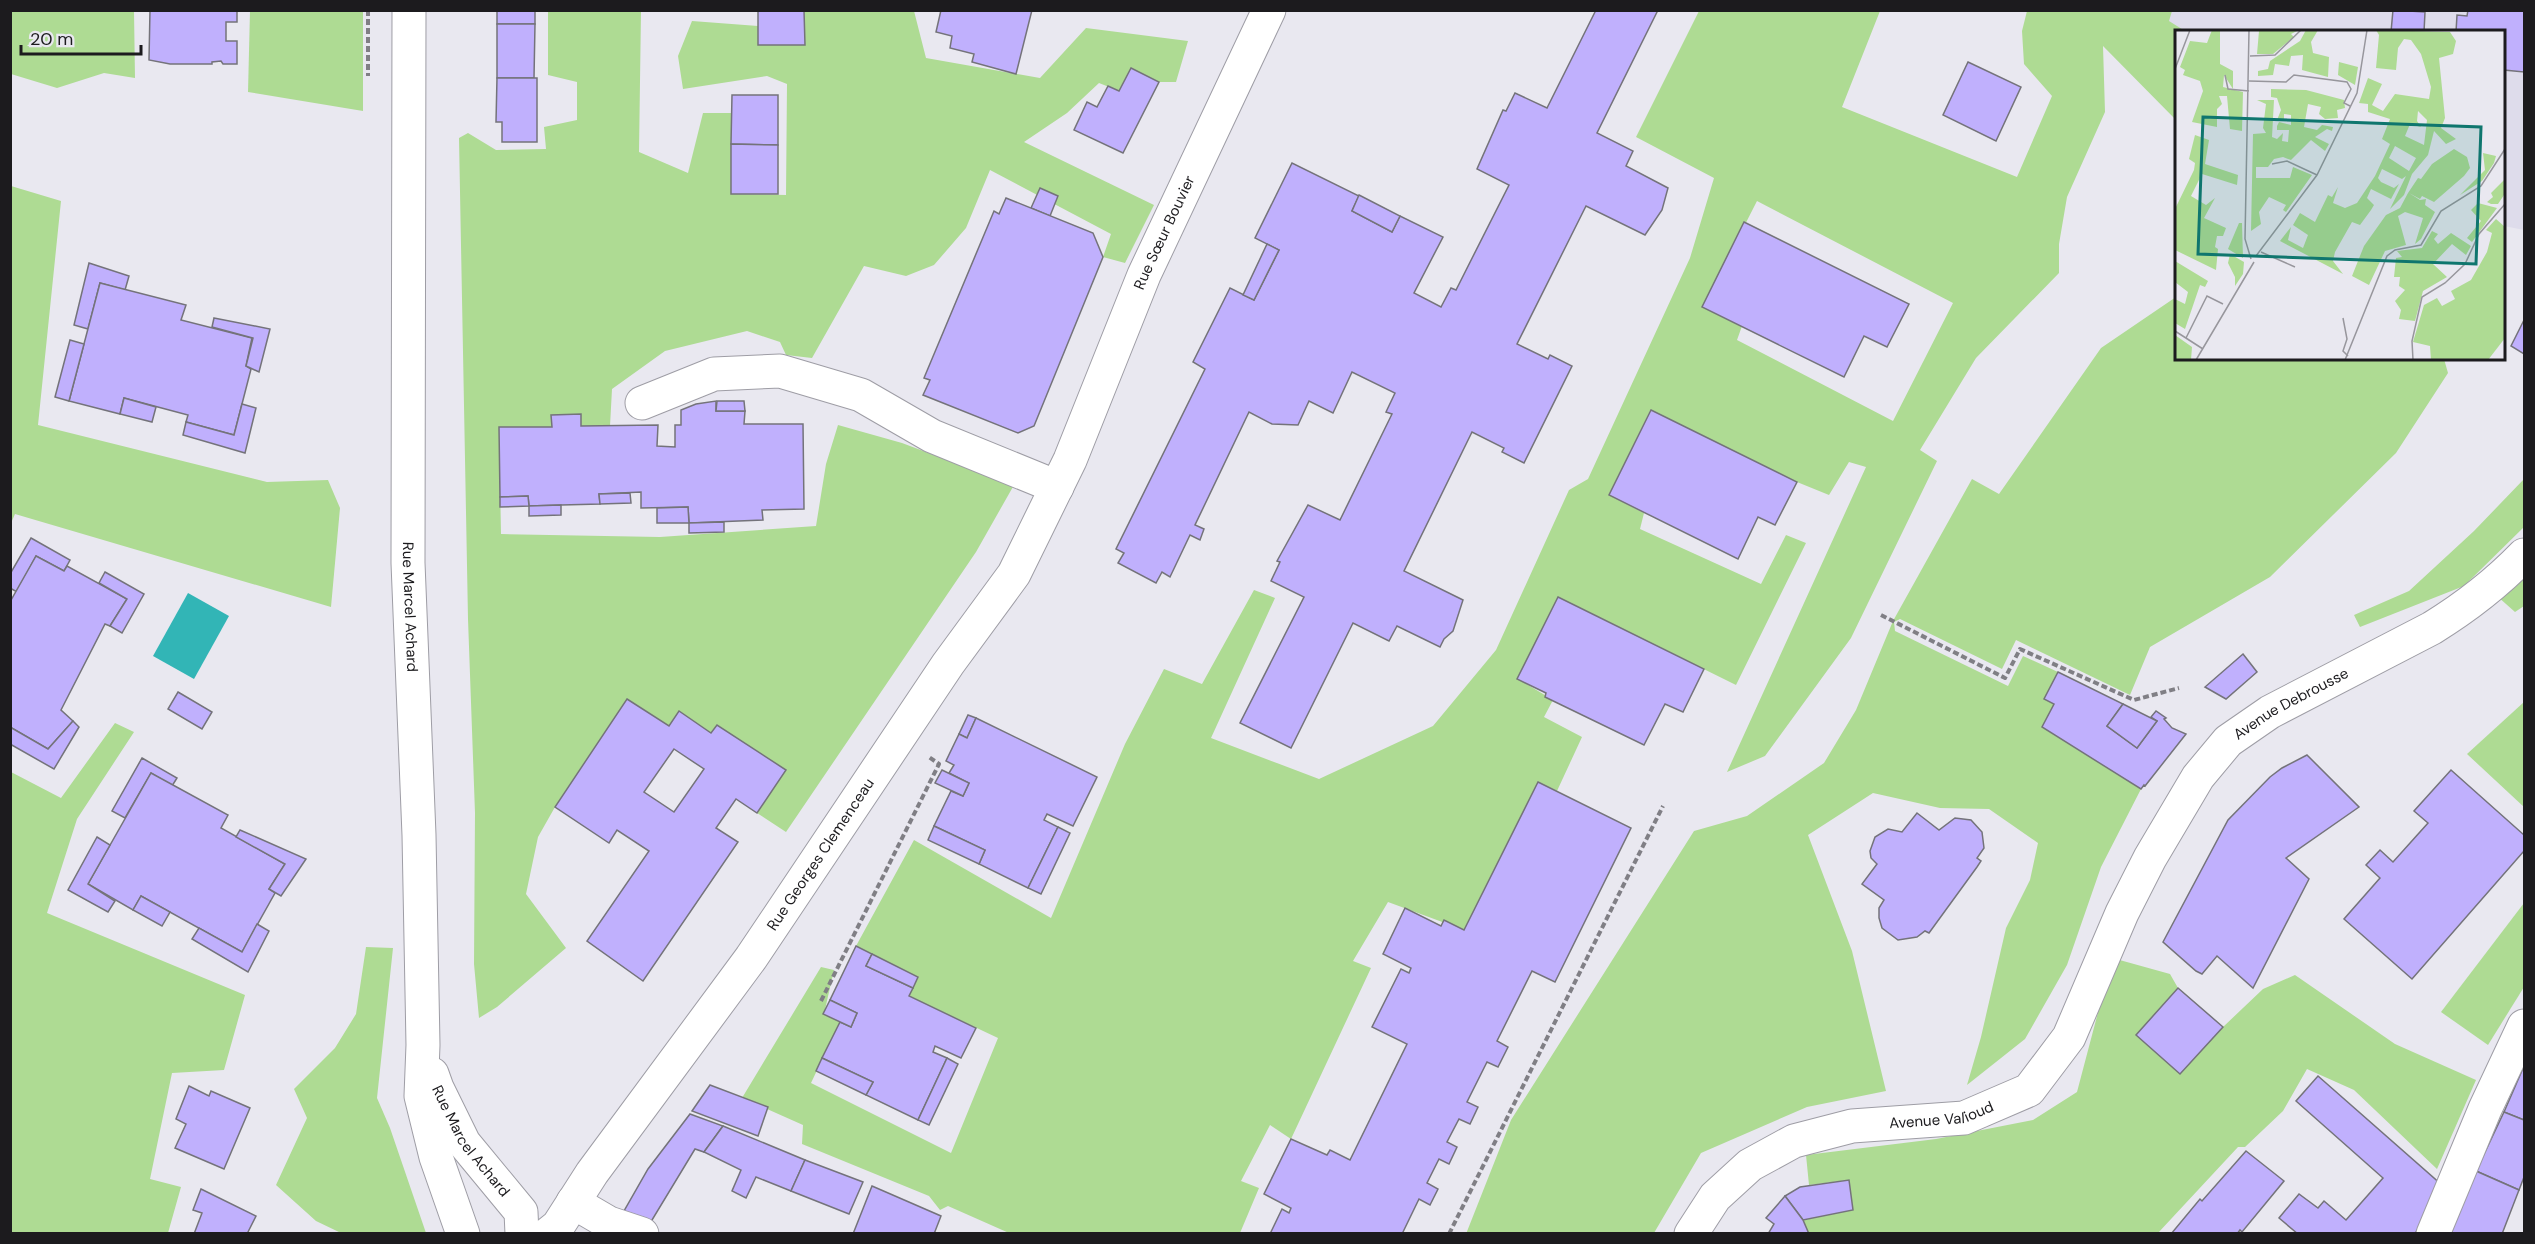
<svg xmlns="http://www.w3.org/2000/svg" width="2535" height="1244" font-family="'DM Sans',sans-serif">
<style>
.built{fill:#dedceb}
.green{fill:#aedb93;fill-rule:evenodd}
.water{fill:#32b5b6}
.building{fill:#c0b0fd;stroke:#74737a;stroke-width:1.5;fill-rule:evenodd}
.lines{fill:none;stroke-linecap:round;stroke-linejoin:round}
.minor-casing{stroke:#9e9da5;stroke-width:35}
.major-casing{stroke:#9e9da5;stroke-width:35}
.path{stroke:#807f85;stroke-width:4;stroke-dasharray:6 3;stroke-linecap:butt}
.minor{stroke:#fff;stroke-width:33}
.major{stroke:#fff;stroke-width:33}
.labels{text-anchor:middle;stroke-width:4.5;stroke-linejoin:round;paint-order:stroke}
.street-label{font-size:15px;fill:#1c1b1e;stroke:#e9e8f0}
.inset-road{fill:none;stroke:#97969c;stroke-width:1.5}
.view{fill:#0f766e;fill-opacity:0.15;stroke:#0f766e;stroke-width:3}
.inset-edge{fill:none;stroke:#1c1b1e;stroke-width:3}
</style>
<rect width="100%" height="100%" fill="#e9e8f0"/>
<polygon class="built" points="2104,11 2524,11 2524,230 2504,226 2504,32 2176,32"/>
<g class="green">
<polygon points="10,11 134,11 135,78 104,73 57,88 11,74"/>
<polygon points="250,11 363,11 363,111 248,92"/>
<polygon points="548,11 641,11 639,152 688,173 703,113 732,113 731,194 786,195 787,84 767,76 683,89 678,56 692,21 758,26 758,45 804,45 804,11 914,11 926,58 1040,78 1086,28 1188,41 1176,82 1159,82 1131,68 1119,91 1099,83 1067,113 1024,142 1154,205 1125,263 1103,257 1111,234 990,170 966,228 934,265 906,276 864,266 812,358 786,355 780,342 747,331 665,351 612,389 610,426 499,428 501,534 660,537 816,526 826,464 838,425 902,443 1014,485 976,552 786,832 757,813 785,770 717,725 711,733 669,726 627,699 555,807 538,837 526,894 566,948 497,1007 479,1018 474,964 475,813 468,619 459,138 468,133 496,150 546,149 544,127 577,120 577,82 548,75"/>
<path d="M1699,11H1880L1842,107L2017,177L2052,96L2024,64L2022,31L2027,11H2172L2169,21L2185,31L2176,32V120L2103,46L2105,112L2067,197L2059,244V273L1976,358L1920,450L1937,461L1851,638L1765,756L1727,772L1866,467L1849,462L1829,495L1797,482L1650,411L1609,495L1644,513L1640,529L1761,584L1786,535L1806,543L1736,685L1558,597L1518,679L1553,700L1544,717L1582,737L1557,791L1538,782L1464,930L1388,902L1353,961L1371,968L1291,1139L1270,1125L1241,1181L1259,1188L1240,1233H1009L948,1206L940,1210L929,1196L802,1144L803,1125L742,1098L821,967L834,970L824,1014L840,1022L811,1083L951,1153L998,1038L909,996L918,977L856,946L914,840L1051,918L1125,744L1164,669L1202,684L1254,590L1275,598L1211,738L1319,779L1433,726L1496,650L1569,490L1588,479L1690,258L1714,178L1636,137ZM1757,201L1953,303L1893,421L1737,340L1742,326L1703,307Z"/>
<polygon points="11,186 61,201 38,425 267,482 328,480 340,508 331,607 15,514 11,523"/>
<polygon points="2176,297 2176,358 2444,359 2448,373 2396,453 2270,577 2150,647 2130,695 2016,640 2002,669 1900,619 1894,622 1895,631 2008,686 2023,656 2058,672 2044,699 2054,704 2042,727 2141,789 2101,867 2067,965 2025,1039 1967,1085 1981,1037 2006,928 2030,880 2038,843 1989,809 1940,808 1873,793 1808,835 1852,951 1886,1091 1807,1107 1701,1153 1654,1233 1466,1234 1511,1120 1694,831 1747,816 1824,763 1856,710 1893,621 1972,479 1999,494 2101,348"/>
<polygon points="2524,479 2524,527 2464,586 2360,627 2354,615 2409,591 2474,531"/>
<polygon points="2524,567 2524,606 2515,612 2497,596"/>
<polygon points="2524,702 2524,807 2467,754"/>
<polygon points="115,723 134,732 77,819 47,913 245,995 224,1070 172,1073 150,1179 181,1187 168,1233 11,1233 11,772 61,798"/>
<polygon points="2524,903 2524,987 2488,1045 2441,1012"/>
<polygon points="366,947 393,948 377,1098 390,1128 426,1233 341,1233 316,1221 276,1185 307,1118 294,1089 335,1048 356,1014"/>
<polygon points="2116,959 2170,974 2178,988 2137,1035 2180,1074 2223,1027 2263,989 2295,975 2395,1044 2476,1080 2437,1169 2354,1090 2307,1069 2283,1111 2245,1147 2238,1147 2158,1233 1809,1234 1803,1220 1853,1210 1849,1180 1809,1185 1806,1155 1936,1139 2033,1120 2077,1092 2101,1001"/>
</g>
<polygon class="water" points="188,593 229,616 194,679 153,656"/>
<g class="building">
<polygon points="150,10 237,10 237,22 226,22 226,41 237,41 237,64 223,64 221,61 212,62 212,64 170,64 149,60"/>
<rect x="497" y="10" width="38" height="14"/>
<polygon points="758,10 804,10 805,45 758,45"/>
<polygon points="941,10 1032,10 1016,74 972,62 974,54 950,48 952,36 936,32"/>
<polygon points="1596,10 1658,10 1597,133 1633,151 1626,166 1668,188 1662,210 1645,235 1586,206 1517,344 1548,359 1550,355 1572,366 1524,463 1502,452 1504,448 1472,432 1404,571 1463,600 1453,631 1444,639 1440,647 1397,626 1389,641 1353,623 1291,748 1240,723 1304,597 1271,581 1280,562 1277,561 1308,505 1340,520 1392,414 1386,412 1395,393 1352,372 1333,413 1309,401 1298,425 1272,424 1249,412 1195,525 1204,529 1200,540 1190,535 1170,577 1162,572 1156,583 1118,563 1124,553 1116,549 1205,369 1193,362 1230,288 1254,300 1279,250 1255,238 1292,163 1359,196 1352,211 1392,232 1400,216 1443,237 1414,293 1441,307 1451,288 1456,290 1509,185 1477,169 1503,110 1506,111 1515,93 1547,108"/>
<polygon points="2393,10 2425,12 2424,32 2391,32"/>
<polygon points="2468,10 2524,10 2524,72 2504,70 2504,32 2456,32 2457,15 2467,16"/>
<polygon points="497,24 535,24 534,78 497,78"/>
<polygon points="1968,62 2021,87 1996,141 1943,115"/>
<polygon points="1131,68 1159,82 1123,153 1074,130 1087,102 1097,107 1108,86 1119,91"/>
<polygon points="497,78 537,78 537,142 502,142 502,122 496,122"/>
<polygon points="732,95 778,95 778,145 731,144"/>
<polygon points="731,144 778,145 778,194 731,194"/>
<polygon points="1040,188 1058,196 1050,216 1031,208"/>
<polygon points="1359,195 1400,216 1392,232 1352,211"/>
<polygon points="1006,198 1093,233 1103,257 1034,426 1018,433 923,395 930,380 924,378 994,211 999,214"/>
<polygon points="1744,222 1909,304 1887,347 1864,336 1844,377 1702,307"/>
<polygon points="1267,244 1279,250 1254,300 1243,295"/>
<polygon points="89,263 129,276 125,290 100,283 88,329 74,325"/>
<polygon points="100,283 186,305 181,320 252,338 246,366 251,369 234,435 186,422 188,415 124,398 120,414 69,401"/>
<polygon points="214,318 270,329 259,372 246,366 253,338 212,327"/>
<polygon points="2524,320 2524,354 2511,346"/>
<polygon points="70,340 84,344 69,401 55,397"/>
<polygon points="124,398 156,407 152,422 120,414"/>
<polygon points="716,401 716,411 745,411 744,424 803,424 804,509 762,510 763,520 689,523 688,507 641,508 641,492 599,494 600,504 561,505 529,506 528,496 500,497 499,427 552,427 551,415 581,414 581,426 658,425 657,446 675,447 675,425 681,425 681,410 696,404"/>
<polygon points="717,401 744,401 745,411 716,411"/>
<polygon points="242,404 256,408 245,453 183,435 186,422 234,435"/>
<polygon points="1651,410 1797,482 1775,525 1758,517 1738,559 1609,495"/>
<polygon points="630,493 631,503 600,504 599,494"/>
<polygon points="528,496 529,506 500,507 500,497"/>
<polygon points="561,505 561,515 529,516 529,506"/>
<polygon points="688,507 689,523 657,523 657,508"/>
<polygon points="724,522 724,532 689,533 689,523"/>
<polygon points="31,538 70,560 64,571 36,556 17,592 10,588 10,574"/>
<polygon points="36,556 64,571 67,566 127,599 110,626 105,624 61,710 73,721 48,749 10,727 10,602"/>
<polygon points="105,572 144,594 122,633 110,626 127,599 99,583"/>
<polygon points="1558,597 1704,669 1683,712 1665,704 1644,745 1545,697 1546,693 1517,679"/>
<polygon points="2243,654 2257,672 2226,699 2205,687"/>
<polygon points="2058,672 2123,704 2107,726 2137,748 2157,721 2151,717 2156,711 2166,718 2164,719 2172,728 2186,734 2145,786 2144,785 2141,789 2042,727 2054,704 2044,699"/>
<polygon points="178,692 212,712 202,729 168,709"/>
<path d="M627,699L669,726L679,711L711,733L717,725L786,770L757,813L736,799L716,828L738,842L643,981L587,941L649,851L617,830L609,843L555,807ZM674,749L704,769L674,812L644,792Z"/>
<polygon points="2123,704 2157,721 2137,748 2107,726"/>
<polygon points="968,715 976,718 967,738 959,734"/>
<polygon points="976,718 1097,777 1073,826 1047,814 1044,820 1058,827 1028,888 979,864 985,850 934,826 951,791 963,796 969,783 949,773 954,765 946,761 959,734 967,738"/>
<polygon points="73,721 79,727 54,769 10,744 10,727 48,749"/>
<polygon points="2307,755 2359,807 2286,858 2309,879 2253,988 2217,956 2202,974 2196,971 2163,942 2228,820 2270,777 2282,768"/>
<polygon points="142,758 177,778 172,786 151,773 125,818 112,811"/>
<polygon points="942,770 969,783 963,796 935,783"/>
<polygon points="2451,770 2524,835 2524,851 2412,979 2344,919 2380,878 2366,865 2380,850 2393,862 2428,823 2414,811"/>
<polygon points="151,773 228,815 221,828 285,864 269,889 275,893 242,952 141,896 133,910 88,884"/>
<polygon points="1538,782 1631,828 1555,982 1532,971 1497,1041 1508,1047 1498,1067 1487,1062 1467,1102 1478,1107 1470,1124 1459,1119 1447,1142 1457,1147 1449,1164 1439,1159 1427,1183 1438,1189 1430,1205 1419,1199 1402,1234 1270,1234 1282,1209 1289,1213 1291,1208 1264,1194 1291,1139 1327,1155 1330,1150 1350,1160 1407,1044 1372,1027 1401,969 1409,973 1411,968 1383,954 1405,908 1441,926 1444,920 1464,930"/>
<polygon points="1917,813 1939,830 1955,818 1971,820 1982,832 1984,848 1977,858 1981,861 1977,867 1929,933 1925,931 1917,937 1898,940 1882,928 1879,918 1879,908 1884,900 1862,884 1877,864 1871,858 1870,851 1875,837 1888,829 1902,832"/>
<polygon points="934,826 985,850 979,864 928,840"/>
<polygon points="1058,827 1070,833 1041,894 1028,888"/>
<polygon points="240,830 306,859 281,896 269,889 285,864 236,837"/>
<polygon points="97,837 110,845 88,884 115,901 108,912 68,890"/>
<polygon points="141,896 170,912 162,926 133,910"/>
<polygon points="257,924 269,931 248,972 192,939 199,928 242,952"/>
<polygon points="856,946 872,954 866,966 913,988 909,996 976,1028 961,1058 935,1046 933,1052 947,1058 918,1120 866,1095 873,1082 822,1058 840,1022 851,1027 857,1013 830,1000"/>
<polygon points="872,954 918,977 913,988 866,966"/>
<polygon points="2178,988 2223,1027 2180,1074 2136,1035"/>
<polygon points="830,1000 857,1013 851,1027 823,1014"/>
<polygon points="822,1058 873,1082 866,1095 816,1071"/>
<polygon points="947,1058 958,1064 929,1125 918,1120"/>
<polygon points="2524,1066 2524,1120 2504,1112"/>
<polygon points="2318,1076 2443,1186 2415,1234 2298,1234 2279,1218 2299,1194 2318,1208 2324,1201 2346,1220 2383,1178 2296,1101"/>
<polygon points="710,1085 768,1107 758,1136 692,1111"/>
<polygon points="189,1086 209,1096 211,1091 250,1108 224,1169 175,1148 186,1124 176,1119"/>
<polygon points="2504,1112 2524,1120 2524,1177 2519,1190 2476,1171"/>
<polygon points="690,1114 723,1126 704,1152 695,1149 649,1225 624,1211 648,1169"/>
<polygon points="723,1126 805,1160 791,1191 756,1177 746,1198 732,1191 741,1170 704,1152"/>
<polygon points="2246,1151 2284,1181 2242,1232 2240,1230 2237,1234 2171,1234 2200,1199 2202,1201"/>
<polygon points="805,1160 863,1182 849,1214 791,1191"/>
<polygon points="2476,1171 2519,1190 2502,1234 2449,1234"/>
<polygon points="1849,1180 1853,1210 1803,1220 1785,1196 1800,1187"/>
<polygon points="872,1186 941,1216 934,1234 853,1234"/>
<polygon points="201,1189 256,1216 248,1232 251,1234 194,1234 202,1213 193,1210"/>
<polygon points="1785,1196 1803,1220 1809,1234 1768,1234 1774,1224 1766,1218"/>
</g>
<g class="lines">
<g class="minor-casing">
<g id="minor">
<path id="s1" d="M409,10L408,563L419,835L423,1045L421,1096L436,1157L463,1234"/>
<polyline points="642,403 714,374 780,371 861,395 932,436 1057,487"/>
<path id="s2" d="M432,1074L437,1088L464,1143L521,1212L522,1234"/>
<polyline points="573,1202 609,1223 642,1234"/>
<path id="s3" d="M548,1234L558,1226L592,1173L751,958L948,664L1014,574L1070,460L1144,275L1269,10"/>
<polyline points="2433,1234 2485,1109 2524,1026"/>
</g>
</g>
<g class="major-casing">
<g id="major">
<path id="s4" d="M1691,1234L1715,1197L1750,1165L1794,1141L1852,1126L1964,1118L2029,1090L2069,1037L2122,913L2150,858L2198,777L2228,741L2270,712L2432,628C2466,607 2496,584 2524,555"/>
</g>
</g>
<g class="path">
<polyline points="368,10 368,76"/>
<polyline points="1881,615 2005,678 2020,649 2134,700 2179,688"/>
<polyline points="821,1001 939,764 929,757"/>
<polyline points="1449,1234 1663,806"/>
</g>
<use href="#minor" class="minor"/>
<use href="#major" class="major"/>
</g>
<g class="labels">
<g class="street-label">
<text dy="5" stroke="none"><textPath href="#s3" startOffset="1182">Rue Sœur Bouvier</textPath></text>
<text dy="5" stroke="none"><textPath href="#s1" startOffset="597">Rue Marcel Achard</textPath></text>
<text dy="5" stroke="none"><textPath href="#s4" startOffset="862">Avenue Debrousse</textPath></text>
<text dy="5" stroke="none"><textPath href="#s3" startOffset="468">Rue Georges Clemenceau</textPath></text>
<text dy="5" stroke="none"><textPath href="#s4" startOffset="292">Avenue Valioud</textPath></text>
<text dy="5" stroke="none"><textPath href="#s2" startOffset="78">Rue Marcel Achard</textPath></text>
</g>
</g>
<g transform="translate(2175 30)">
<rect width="330" height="330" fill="#e9e8f0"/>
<path d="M37,0H45V34L58,41V59L49,45L48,57L68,62L67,101L55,99L52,66H44L47,74L42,79V97L17,92L28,61L25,51L8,45L10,40L5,37L15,11L32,13ZM81,0H124L116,4L119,7L98,24H82L84,1ZM131,0H143L136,12L138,23L154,27L153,47L127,40L128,25L116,26L114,36L100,34L98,45L83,46V41L93,39L95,31L125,11ZM201,0L275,2L281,11L278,24L264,28L270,88L266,98L281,109L271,114L259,101L253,125L237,144L229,165L215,179L231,146L227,149L207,139L203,148L206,152L219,158L224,154L216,169L196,159L192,168L199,175L196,180L185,195L177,192L160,222L158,231L168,244L105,211L116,197L113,210L128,218L133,205L118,195L125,183L140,192L153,165L157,167L163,157L158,173L170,178L182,173L200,146L215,114L207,109L215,89L193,82V74L184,73L193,48L207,54L197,75L208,81L220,64L254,69L256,57L246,24L236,10L229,9L223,18L221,40L201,38L204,5ZM243,81L252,90L249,115L230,106L235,94L246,97L242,91ZM220,116L241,128L234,141L214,128ZM164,32L183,37L180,55L163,45ZM96,59L131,60L169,70L170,78L162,80L163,88L150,89L144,84L146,77L133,74L129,97L142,100L147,95L158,97L157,101L152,99L140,107L154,114L150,121L136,110L116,130L108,127L99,129L93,137H81V148H115L118,137L137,145L111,182L108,180L111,175L94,167L84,182L86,194L76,201L78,104L91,103L88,98L91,74L82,70H99L97,107L102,109L108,103L107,111L113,112L114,100H102V96L104,92L116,95V85L109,84V90H102L106,80L102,68L96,67ZM20,105L34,110L30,134L63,145L62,155L27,144L16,166L31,175L40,168L29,188L51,198L48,206H42L40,217L43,219L41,240L0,220V179L19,140L20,133L14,129ZM279,119L292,127L295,138L289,146L259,172L247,166L245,169L234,163L245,170L251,169L250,175L260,182L246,209L240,214L248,188L230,182L223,186L231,215L210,221L194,255L177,246L189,216L211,185L225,178L233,163L243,148L246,149L257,134ZM308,123L321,126L319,133L307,151L285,165L310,140ZM330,149L329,165L323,174H316L312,172L318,167L316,163ZM303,173L322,178L297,212L292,208L306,191L296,180ZM321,189L330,197V308L313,330H256L255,316L238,312L249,275L262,268L267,276L280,269L276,261L296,250L312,222L317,203L311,200ZM64,193H67L68,228L53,219ZM257,201L263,204L259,209L263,214L276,203L296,216L291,225L277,214L258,234L272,247L248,261L240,291L224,289L226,280L220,271L230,260L224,256L225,247H219L221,228L227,227L222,221L247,218ZM55,224L69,232L68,244L60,256V247L53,233ZM0,231L33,251L30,257L25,255L10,299L0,293V269L10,274L13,262L0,252ZM0,305L17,317L16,330H0Z" fill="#aedb93" fill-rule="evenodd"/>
<path class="inset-road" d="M74,0L70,209L76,229M75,26L100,25L126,0M0,39L15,0M50,45L53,59L74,61M74,51L111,52L119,45L172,52L176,59L169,73L175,76M97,134L112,131L142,145M86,222L120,237M81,226L142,145L182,63L192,0M168,288L172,309L168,321L173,326M0,301L28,319M11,308L32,266L48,274M21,330L79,232M170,330L212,226L220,220L246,215L266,181L306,156L330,119M238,330L237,311L247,267L270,253L290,234L304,204L330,174"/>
<path class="view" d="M28,87L306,97L301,234L23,224Z"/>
<rect width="330" height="330" class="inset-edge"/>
</g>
<rect width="2535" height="1244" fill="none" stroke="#1c1b1e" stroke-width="24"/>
<path d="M21 45v9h120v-9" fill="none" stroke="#1c1b1e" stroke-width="3"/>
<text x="30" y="45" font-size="18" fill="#1c1b1e" stroke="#e9e8f0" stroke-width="4.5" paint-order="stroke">20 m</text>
</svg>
